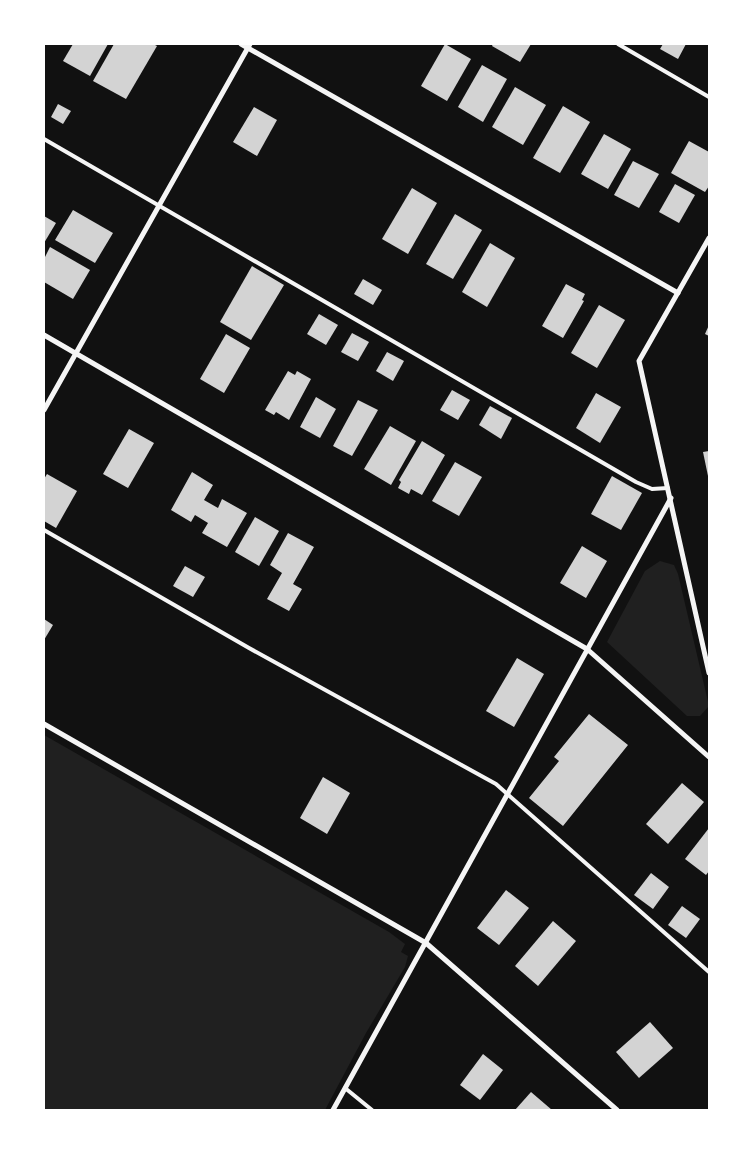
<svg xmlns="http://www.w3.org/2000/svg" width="753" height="1154" font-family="Commissioner,sans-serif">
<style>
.green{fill:#202020}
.building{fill:#d3d3d3}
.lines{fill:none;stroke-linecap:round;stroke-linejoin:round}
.service{stroke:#f5f5f5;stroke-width:4}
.minor{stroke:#f5f5f5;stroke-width:5}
</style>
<rect width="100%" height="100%" fill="#111"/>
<g class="green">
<polygon points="660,561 674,565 678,574 709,706 700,716 687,716 607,642 645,571"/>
<polygon points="44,735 389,932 405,944 401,952 408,956 405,967 366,1033 325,1110 44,1110"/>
</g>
<g class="building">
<polygon points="73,44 108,44 90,76 63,61"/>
<polygon points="114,44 153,44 157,46 126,99 93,81"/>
<polygon points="445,44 471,59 447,101 421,86"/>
<polygon points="493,44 531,44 520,62 492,46"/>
<polygon points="663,44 686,44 678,59 660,49"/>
<polygon points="482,65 507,79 483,122 458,107"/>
<polygon points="515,87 546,105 523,145 492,127"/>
<polygon points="58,104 71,111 63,124 51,117"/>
<polygon points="563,106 590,122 560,173 533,158"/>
<polygon points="254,107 277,120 257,156 233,142"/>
<polygon points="604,134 631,149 608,189 581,174"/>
<polygon points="689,141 709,152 709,186 705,192 671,173"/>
<polygon points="633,161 659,174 639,208 614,195"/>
<polygon points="675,184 695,195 679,223 659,212"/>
<polygon points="412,188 437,203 408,254 382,239"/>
<polygon points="73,210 113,233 95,263 55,240"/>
<polygon points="455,214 482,230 453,279 426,264"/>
<polygon points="44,216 56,223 44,243"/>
<polygon points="490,243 515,258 487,307 462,292"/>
<polygon points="50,247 90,270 73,299 44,282 44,259"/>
<polygon points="252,266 284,285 251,340 220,322"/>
<polygon points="363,279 382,290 373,305 354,294"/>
<polygon points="566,284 585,294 582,300 584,301 563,338 542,326"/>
<polygon points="599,305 625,320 597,368 571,353"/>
<polygon points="319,314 338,325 326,345 307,334"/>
<polygon points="709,325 709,336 705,334"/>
<polygon points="352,333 369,342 358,361 341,352"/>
<polygon points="226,334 250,348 224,393 200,379"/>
<polygon points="387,352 404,361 393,381 376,371"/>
<polygon points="288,371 295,375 297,371 311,379 289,420 276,412 274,415 265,410"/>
<polygon points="452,390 470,400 458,420 440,410"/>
<polygon points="596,393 621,407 600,443 576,428"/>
<polygon points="316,397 336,409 320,438 300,427"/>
<polygon points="358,400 378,410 352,456 333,446"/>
<polygon points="490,406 512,418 501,439 479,425"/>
<polygon points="390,426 416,441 391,485 364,469"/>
<polygon points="129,429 154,443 128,488 103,474"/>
<polygon points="422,441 445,455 422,495 411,489 409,494 398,488 401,482 399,480"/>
<polygon points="709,451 709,476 708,476 703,452"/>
<polygon points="455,462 482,477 459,516 432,501"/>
<polygon points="192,472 213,485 204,500 218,508 222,499 247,513 227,547 202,533 208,523 195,515 191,522 171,510"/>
<polygon points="47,474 77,491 56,528 44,521 44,479"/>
<polygon points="612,476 642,493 621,530 591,514"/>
<polygon points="255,517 279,531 259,566 235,552"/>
<polygon points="288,533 314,547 293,584 302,589 289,611 267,599 282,573 270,565"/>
<polygon points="582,546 607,561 586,598 560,583"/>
<polygon points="185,566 205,577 193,597 173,586"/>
<polygon points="44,619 53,625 44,640"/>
<polygon points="517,658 544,674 514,727 486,711"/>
<polygon points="589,714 628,745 563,826 529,798 559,761 554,757"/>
<polygon points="323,777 350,793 327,834 300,818"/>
<polygon points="682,783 704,802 668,844 646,824"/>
<polygon points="709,828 709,871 706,875 685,859"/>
<polygon points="651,873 669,887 653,909 634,895"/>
<polygon points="506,890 529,908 499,945 477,928"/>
<polygon points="682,906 700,919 686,938 668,925"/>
<polygon points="553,921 576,941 538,986 515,966"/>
<polygon points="650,1022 673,1048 639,1078 616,1052"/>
<polygon points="483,1054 503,1070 480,1100 460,1085"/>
<polygon points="531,1092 552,1110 515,1110"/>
</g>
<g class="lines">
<g class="service">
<polyline points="618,44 709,97"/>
<polyline points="44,139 636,482 652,489 668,488"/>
<polyline points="44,530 249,648 496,784 709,972"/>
<polyline points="345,1088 372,1110"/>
</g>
<g class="minor">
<polyline points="241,44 678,293"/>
<polyline points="709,238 639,361 709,673"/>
<polyline points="44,335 587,649 709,757"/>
<polyline points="44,410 250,44"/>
<polyline points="44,724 426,943 617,1110"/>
<polyline points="333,1110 671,498"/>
</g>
</g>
<rect width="753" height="1154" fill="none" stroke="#ffffff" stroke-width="90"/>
</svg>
